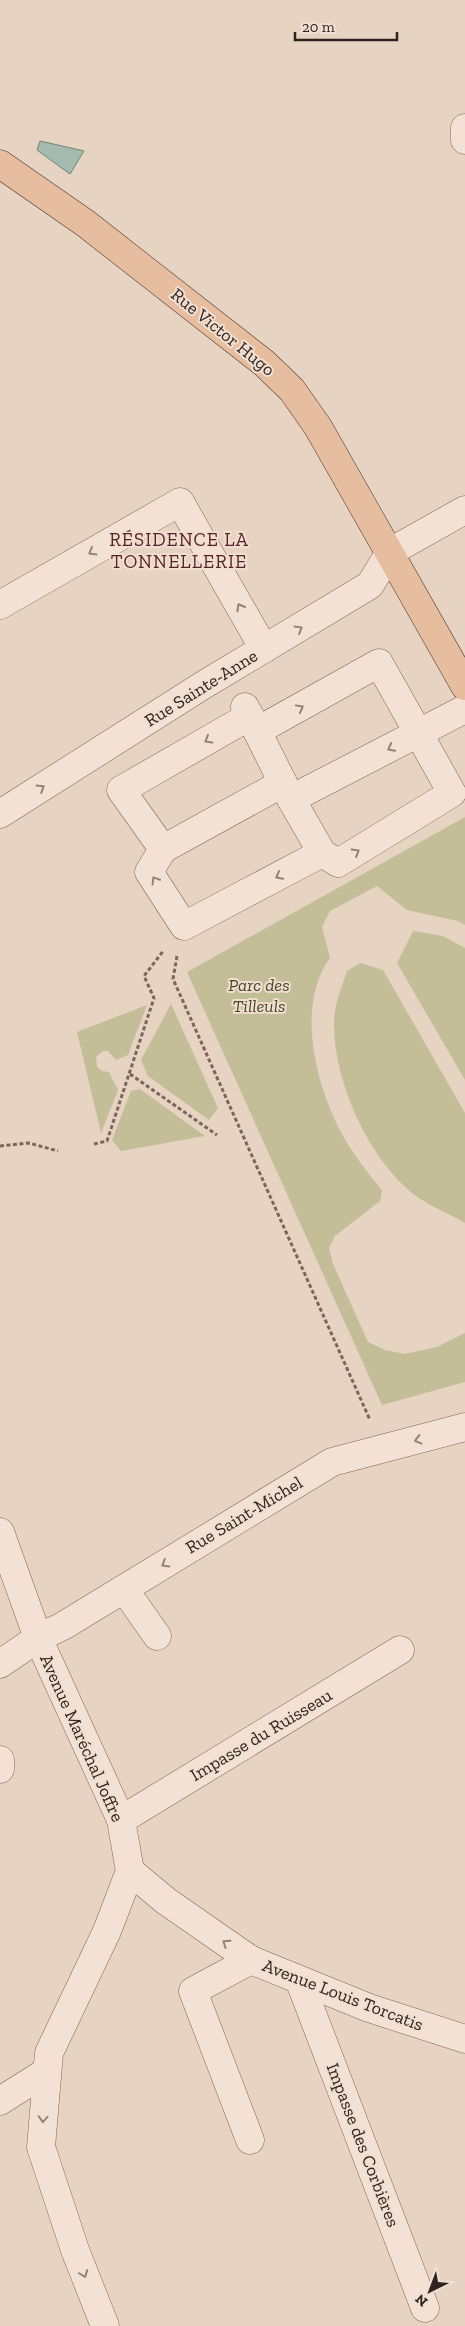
<svg xmlns="http://www.w3.org/2000/svg" width="465" height="2326" font-family="'Zilla Slab',serif">
<style>
.green{fill:#c3bd98}
.water{fill:#a4baae;stroke:#6c8779}
.lines{fill:none;stroke-linecap:round;stroke-linejoin:round}
.minor-casing{stroke:#7e655c;stroke-width:29}
.major-casing{stroke:#4d3630;stroke-width:29}
.path{stroke:#7e655c;stroke-width:3;stroke-dasharray:4 2.5;stroke-linecap:butt}
.minor{stroke:#f3e2d4;stroke-width:28}
.major{stroke:#e6bd9e;stroke-width:28}
.oneway{stroke:#928279}
.labels{text-anchor:middle;stroke-width:4;stroke-linejoin:round;paint-order:stroke}
.street-label{font-size:18px;fill:#30221e;stroke:#f0dfd1}
.park-label{font-size:18px;font-style:italic;fill:#4a4a27;stroke:#f0dfd1}
.neighbourhood-label{font-size:19px;letter-spacing:1px;fill:#572326;stroke:#f0dfd1}
</style>
<rect width="100%" height="100%" fill="#e7d3c2"/>
<g class="green">
<path d="M465,817V925L458,921L407,910L377,886L330,911L322,927L330,958C295,1005 316,1086 342,1134C353,1154 367,1172 382,1190L380,1201L335,1236L329,1248L333,1264L368,1342L385,1350L405,1354L437,1347L465,1333V1382L382,1405L187,972Z"/>
<polygon points="413,931 443,936 465,948 465,1080 397,963"/>
<path d="M360,963L383,970L465,1113V1223C448,1213 427,1205 412,1193C368,1157 335,1083 334,1027C333,1009 341,989 347,971Z"/>
<polygon points="171,1004 218,1108 209,1120 148,1076 141,1060"/>
<polygon points="147,1005 128,1055 116,1060 108,1051 103,1051 96,1057 97,1067 102,1071 109,1072 118,1090 101,1133 77,1032"/>
<polygon points="140,1089 205,1136 121,1151 112,1140 131,1091"/>
</g>
<polygon class="water" points="40,141 84,151 70,174 37,150"/>
<g class="lines">
<g class="minor-casing">
<g id="minor">
<polyline points="465,128 465,140"/>
<polyline points="0,605 180,502 264,649"/>
<polyline points="245,707 291,799 322,853 338,863 452,793 379,663 257,731"/>
<polyline points="283,783 163,849 149,872 184,926 322,853"/>
<polyline points="291,799 465,709"/>
<polyline points="0,814 205,684 370,585 390,552 465,510"/>
<polyline points="163,849 121,790 250,716"/>
<polyline points="0,1532 38,1638 121,1820 130,1871 107,1931 49,2053 41,2147 75,2250 105,2326"/>
<polyline points="124,1589 157,1636"/>
<polyline points="0,1664 38,1638 63,1626 332,1462 465,1427"/>
<polyline points="0,1760 0,1769"/>
<polyline points="121,1820 400,1650"/>
<polyline points="130,1871 166,1901 251,1960 369,2008 465,2039"/>
<polyline points="300,1982 425,2308"/>
<polyline points="0,2101 46,2072"/>
<polyline points="250,2140 193,1991 251,1960"/>
</g>
</g>
<g class="major-casing">
<polyline id="major" points="0,164 85,223 264,363 292,390 318,427 465,686"/>
</g>
<g class="path">
<polyline points="177,956 173,979 370,1420"/>
<polyline points="130,1074 217,1135"/>
<polyline points="94,1144 107,1141 154,998 144,976 164,950"/>
<polyline points="0,1146 29,1143 58,1151"/>
</g>
<use href="#minor" class="minor"/>
<use href="#major" class="major"/>
</g>
<defs><path id="oneway-chevron" d="M-2-3.5L2.5 0L-2 3.5" fill="none" stroke-width="1.6" stroke-linecap="round" stroke-linejoin="round" transform="scale(1.25)"/></defs>
<g class="oneway">
<use href="#oneway-chevron" transform="translate(92 552) rotate(150)"/>
<use href="#oneway-chevron" transform="translate(240 607) rotate(-120)"/>
<use href="#oneway-chevron" transform="translate(299 629) rotate(-31)"/>
<use href="#oneway-chevron" transform="translate(300 708) rotate(-29)"/>
<use href="#oneway-chevron" transform="translate(208 740) rotate(150)"/>
<use href="#oneway-chevron" transform="translate(391 748) rotate(153)"/>
<use href="#oneway-chevron" transform="translate(41 788) rotate(-32)"/>
<use href="#oneway-chevron" transform="translate(356 852) rotate(-31)"/>
<use href="#oneway-chevron" transform="translate(279 876) rotate(152)"/>
<use href="#oneway-chevron" transform="translate(155 880) rotate(-122)"/>
<use href="#oneway-chevron" transform="translate(418 1440) rotate(165)"/>
<use href="#oneway-chevron" transform="translate(165 1564) rotate(149)"/>
<use href="#oneway-chevron" transform="translate(226 1943) rotate(-145)"/>
<use href="#oneway-chevron" transform="translate(43 2119) rotate(94)"/>
<use href="#oneway-chevron" transform="translate(84 2274) rotate(69)"/>
</g>
<g class="labels">
<g class="street-label">
<text transform="translate(223 332) rotate(39)" y="6">Rue Victor Hugo</text>
<text transform="translate(201 688) rotate(-32)" y="6">Rue Sainte-Anne</text>
<text transform="translate(244 1515) rotate(-31)" y="6">Rue Saint-Michel</text>
<text transform="translate(261 1735) rotate(-31)" y="6">Impasse du Ruisseau</text>
<text transform="translate(82 1738) rotate(66)" y="6">Avenue Maréchal Joffre</text>
<text transform="translate(343 1995) rotate(21)" y="6">Avenue Louis Torcatis</text>
<text transform="translate(363 2145) rotate(69)" y="6">Impasse des Corbières</text>
</g>
<g class="park-label">
<text x="259" y="991">Parc des<tspan x="259" dy="21">Tilleuls</tspan></text>
</g>
<g class="neighbourhood-label">
<text x="179" y="546">RÉSIDENCE LA<tspan x="179" dy="22">TONNELLERIE</tspan></text>
</g>
</g>
<g transform="translate(430 2291) rotate(222)" stroke="#f0dfd1" stroke-width="4" paint-order="stroke">
<path d="M0-4L9 19L0 12L-9 19Z" fill="#30221e"/>
<text y="-8" font-size="14" font-weight="bold" text-anchor="middle" fill="#30221e">N</text>
</g>
<path d="M295 32v8h102v-8" fill="none" stroke="#30221e" stroke-width="2.5"/>
<text x="302" y="32" font-size="15" fill="#30221e" stroke="#f0dfd1" stroke-width="4" paint-order="stroke">20 m</text>
</svg>
